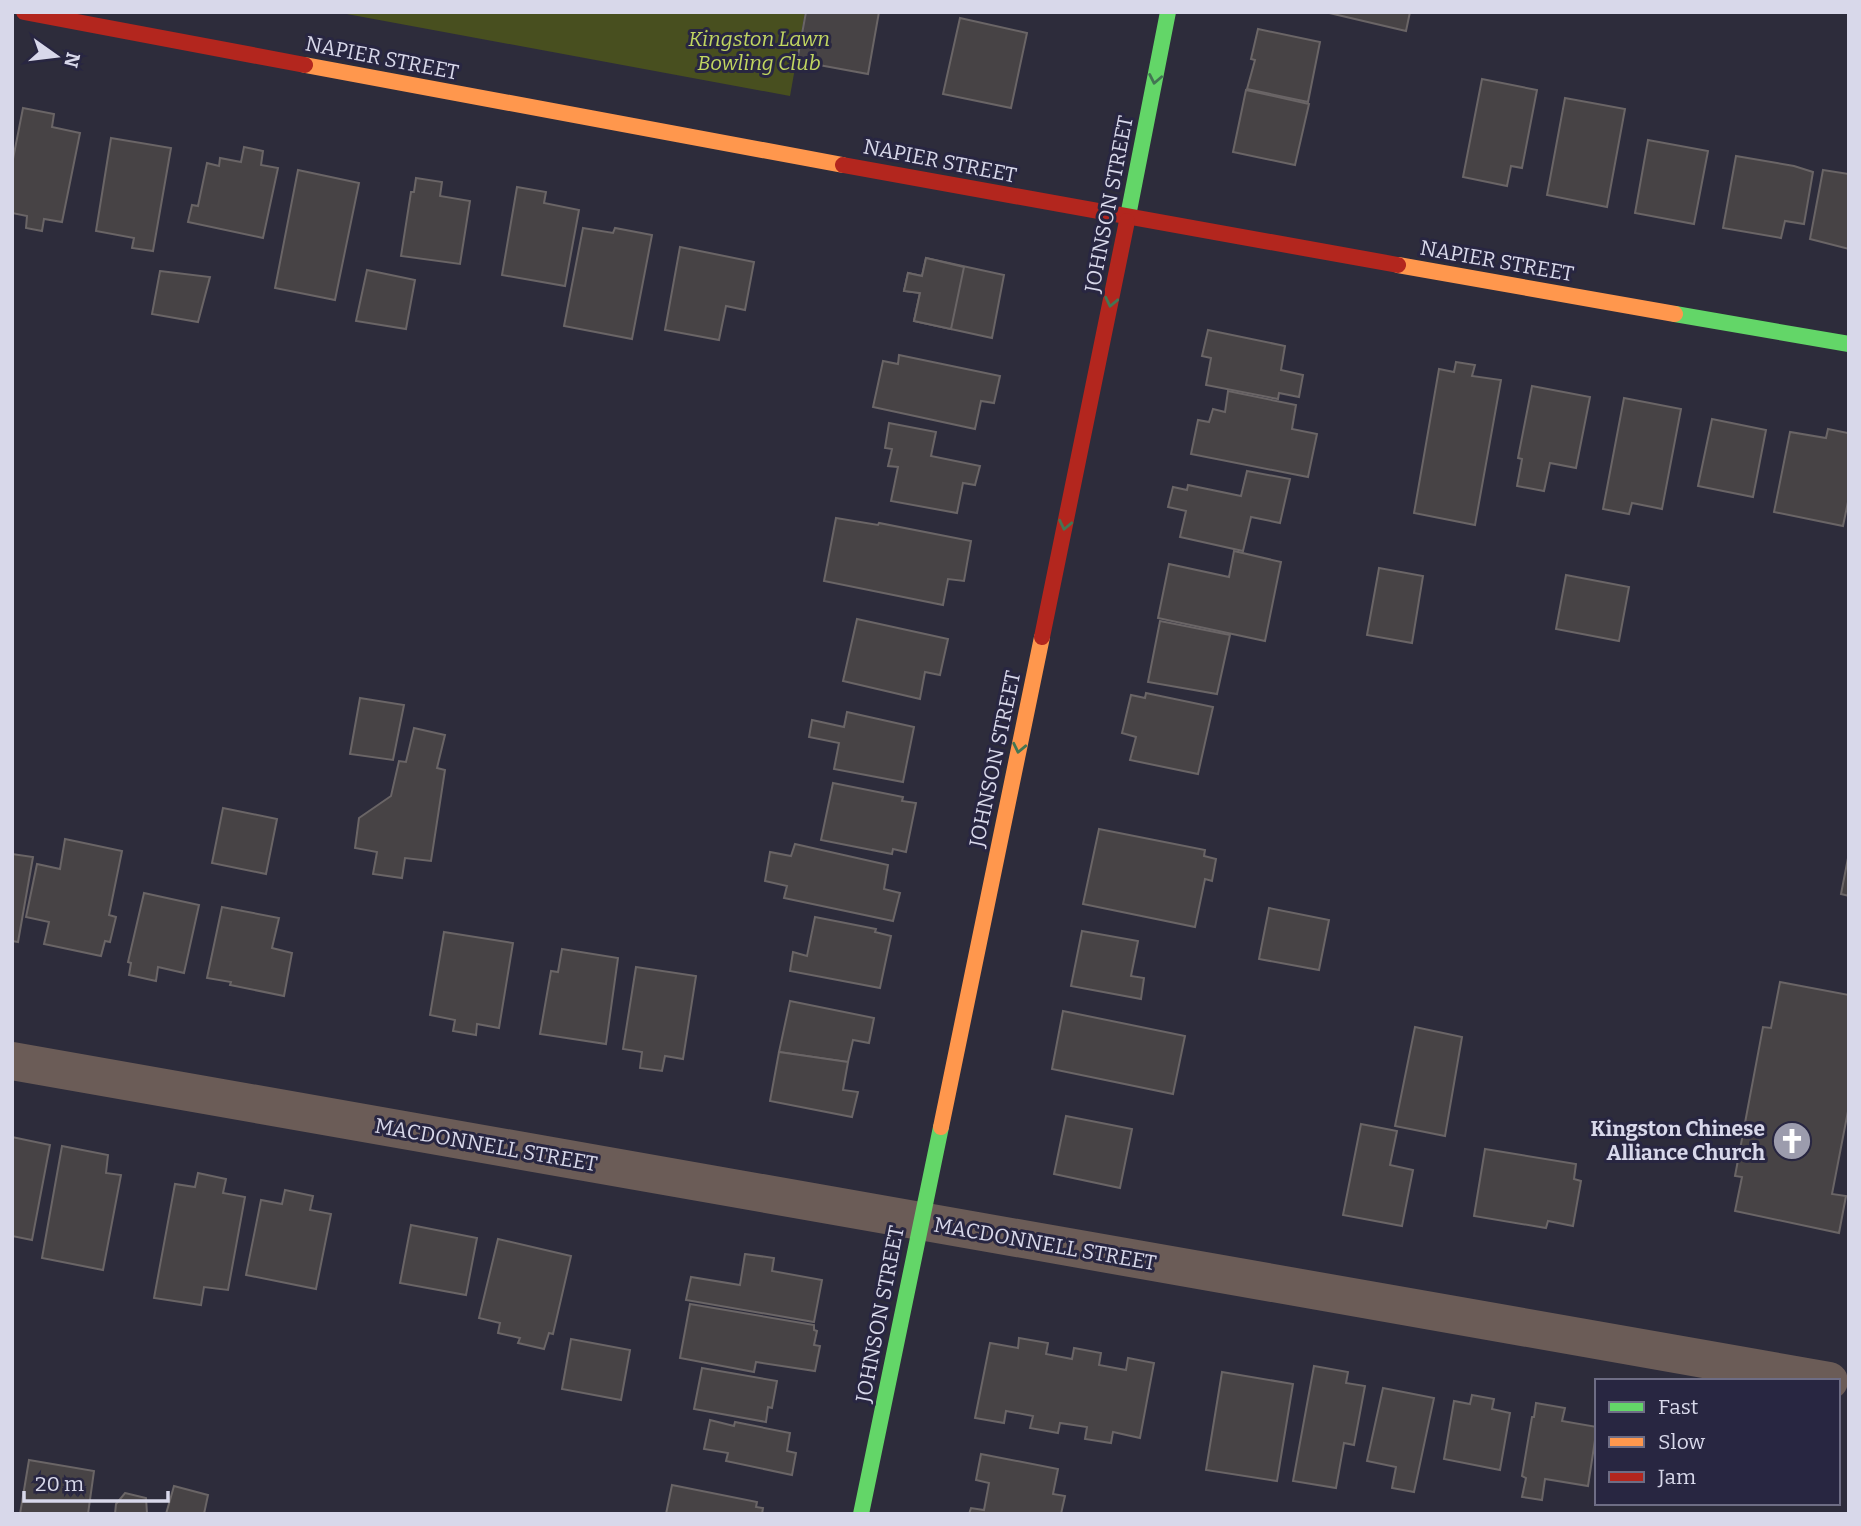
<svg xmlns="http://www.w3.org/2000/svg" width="1861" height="1526" font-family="Bitter,serif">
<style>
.green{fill:#484f1f}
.building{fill:#474345;stroke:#6a6566;stroke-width:2}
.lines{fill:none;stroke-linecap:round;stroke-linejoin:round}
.street{stroke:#6b5c57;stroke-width:38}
.fast{stroke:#63d668;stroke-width:16}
.slow{stroke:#ff974d;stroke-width:16}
.jam{stroke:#b3261e;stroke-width:16}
.oneway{stroke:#437553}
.labels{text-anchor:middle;stroke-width:6;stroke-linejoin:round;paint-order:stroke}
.park-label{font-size:21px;font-style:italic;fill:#c1d661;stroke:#282641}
.street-label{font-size:21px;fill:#d8d8ea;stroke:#282641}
.poi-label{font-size:21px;font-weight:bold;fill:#d8d8ea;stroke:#282641;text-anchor:end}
</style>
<rect width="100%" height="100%" fill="#2d2c3b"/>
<polygon class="green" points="336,12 805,12 790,96"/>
<g class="building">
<polygon points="806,12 879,12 868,74 797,61"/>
<polygon points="1325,12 1410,12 1406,31"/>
<polygon points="960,18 1027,33 1011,108 943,94"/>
<polygon points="1258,29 1320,42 1308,102 1247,89 1255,60 1251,59"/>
<polygon points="1482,79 1537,90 1522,168 1511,166 1507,186 1463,177"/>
<polygon points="1246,90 1309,104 1295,165 1233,152"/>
<polygon points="1565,98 1625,109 1607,207 1547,195"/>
<polygon points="23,108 54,114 52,127 80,133 62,222 44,219 42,231 26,228 27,216 12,213 12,164"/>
<polygon points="111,138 171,148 153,251 132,248 134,238 96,231"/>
<polygon points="1648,140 1708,151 1694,224 1635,213"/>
<polygon points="244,147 263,151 261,165 278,168 263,238 188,222 192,205 198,206 207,163 219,166 220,158 241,162"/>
<polygon points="1736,156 1794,166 1813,172 1804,224 1785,221 1781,238 1723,228"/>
<polygon points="298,170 359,183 335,300 275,288"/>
<polygon points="1823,170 1849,174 1849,249 1810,239"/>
<polygon points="416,178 442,182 440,196 470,201 460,264 401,256 411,192 414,192"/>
<polygon points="517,187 546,192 544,203 579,210 565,286 502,275"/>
<polygon points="583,228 613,233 615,228 652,235 632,339 564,326"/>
<polygon points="680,247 754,262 745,310 726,306 719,340 665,330"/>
<polygon points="926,258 1004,275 992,338 914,321 920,293 904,291 908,273 922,276"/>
<polygon points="926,258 964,267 951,329 914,321 920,293 904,291 908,273 922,276"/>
<polygon points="367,270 415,280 406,329 356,321"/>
<polygon points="160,271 210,277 198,322 152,314"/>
<polygon points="1208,330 1285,346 1281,370 1303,375 1299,397 1279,393 1278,399 1206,385 1211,358 1202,356"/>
<polygon points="899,355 1000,376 994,403 981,401 975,429 873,407 883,361 898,364"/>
<polygon points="1456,362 1475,365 1472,376 1501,380 1475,525 1414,513 1439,369 1454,372"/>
<polygon points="1532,386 1590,397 1576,468 1550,463 1544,491 1517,486 1522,459 1518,458"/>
<polygon points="1228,391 1296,405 1292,429 1317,434 1308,477 1191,454 1198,420 1209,422 1213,409 1225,412"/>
<polygon points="1624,398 1681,409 1662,509 1632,503 1629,514 1603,509"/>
<polygon points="1712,419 1766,430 1753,497 1698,486"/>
<polygon points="889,423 936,432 931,456 980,466 975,485 963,483 957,513 891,501 898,467 888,466 892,449 885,448"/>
<polygon points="1828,429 1848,433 1849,497 1843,526 1774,512 1790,432 1826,438"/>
<polygon points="1247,471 1290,479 1280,523 1251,517 1243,551 1180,537 1186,511 1168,507 1173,487 1187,490 1188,485 1241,496"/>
<polygon points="836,518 878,525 879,523 971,541 964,581 948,579 943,605 824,581"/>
<polygon points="1234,551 1281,562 1265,641 1158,618 1169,564 1229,577"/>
<polygon points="1379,568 1423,576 1412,643 1367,635"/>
<polygon points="1566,575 1629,587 1619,641 1556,629"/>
<polygon points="857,619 948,639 940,675 925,672 920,699 843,681"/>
<polygon points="1160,621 1230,635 1217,694 1148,682"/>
<polygon points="1146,693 1213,707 1198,774 1130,760 1136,737 1122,733 1131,695 1145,698"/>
<polygon points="360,698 404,705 393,760 350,754"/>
<polygon points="847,712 914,727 903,782 834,769 839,743 809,737 812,720 844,727"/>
<polygon points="414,728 445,735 437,768 445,770 431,861 405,858 402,878 373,874 377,852 355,848 359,818 391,796 399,761 406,762"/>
<polygon points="833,783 903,797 902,801 916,803 906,852 893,849 892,854 821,840"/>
<polygon points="223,808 277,819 266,874 212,863"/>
<polygon points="1099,829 1205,850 1204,856 1216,859 1212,881 1205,879 1195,927 1083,904"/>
<polygon points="65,839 122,851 109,915 116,917 110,942 105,941 101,956 44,944 49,922 26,917 37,864 60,869"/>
<polygon points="795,844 888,865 884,889 900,893 893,921 784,898 787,886 765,881 770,852 791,856"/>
<polygon points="1849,853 1849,896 1841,894"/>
<polygon points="12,854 33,857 18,942 12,941"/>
<polygon points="144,893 199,905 184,973 158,967 156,981 129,975 131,963 128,962"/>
<polygon points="222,907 279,918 272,948 292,953 284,996 230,985 231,982 207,978"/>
<polygon points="1269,908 1329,920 1319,970 1259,959"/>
<polygon points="815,917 876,929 875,932 891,936 880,988 790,971 793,952 807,956"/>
<polygon points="1082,931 1138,941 1131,976 1144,978 1141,999 1071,986"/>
<polygon points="444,932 513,943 499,1028 477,1024 476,1035 453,1031 455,1020 430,1015"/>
<polygon points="562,949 618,958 606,1044 540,1034 551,971 558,972"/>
<polygon points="636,967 696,976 683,1059 665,1056 662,1071 640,1068 642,1052 623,1049"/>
<polygon points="1780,982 1849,995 1849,1106 1832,1194 1846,1196 1839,1233 1735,1211 1742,1177 1735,1176 1763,1027 1771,1028"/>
<polygon points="790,1001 874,1018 869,1043 853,1040 848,1062 779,1052"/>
<polygon points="1063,1011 1185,1036 1173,1094 1052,1069"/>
<polygon points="1415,1027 1462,1037 1445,1136 1395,1126"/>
<polygon points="779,1052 848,1062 843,1090 858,1092 852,1117 770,1101"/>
<polygon points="1066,1116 1132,1129 1120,1188 1054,1174"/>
<polygon points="1361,1124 1397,1131 1390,1165 1413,1170 1402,1226 1343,1215"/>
<polygon points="12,1137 50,1145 32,1240 12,1236"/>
<polygon points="62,1146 108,1155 106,1173 121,1175 103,1270 42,1258"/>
<polygon points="1485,1149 1576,1164 1574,1179 1581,1181 1573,1226 1548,1221 1546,1228 1474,1216"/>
<polygon points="198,1173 226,1179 223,1193 245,1197 228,1290 204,1287 201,1305 154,1298 175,1184 195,1187"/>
<polygon points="285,1190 313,1196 310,1210 331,1214 316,1289 246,1275 261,1200 282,1204"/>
<polygon points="411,1225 477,1238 466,1295 400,1283"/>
<polygon points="498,1239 571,1256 553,1334 549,1333 544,1349 518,1343 520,1338 498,1333 500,1323 479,1318"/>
<polygon points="745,1254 774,1258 772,1271 822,1280 814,1322 686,1300 691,1277 740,1285"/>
<polygon points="690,1304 814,1325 814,1330 817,1331 814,1345 820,1346 815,1371 756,1362 754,1372 680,1358"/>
<polygon points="1019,1338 1048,1343 1046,1354 1072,1359 1074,1348 1101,1353 1099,1365 1126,1370 1128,1358 1154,1363 1140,1438 1113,1432 1111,1443 1085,1439 1087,1427 1060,1423 1058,1433 1030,1428 1033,1416 1006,1411 1004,1423 975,1418 990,1343 1018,1348"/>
<polygon points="571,1339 630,1350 621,1400 562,1389"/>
<polygon points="1314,1366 1348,1372 1346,1383 1365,1386 1354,1445 1344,1443 1336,1488 1293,1481"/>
<polygon points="702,1368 777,1381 772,1408 768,1407 766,1422 694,1409"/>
<polygon points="1222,1372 1293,1384 1277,1481 1206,1470"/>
<polygon points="1383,1388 1434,1398 1414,1492 1392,1488 1396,1467 1367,1461"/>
<polygon points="1472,1395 1494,1399 1492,1409 1510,1413 1500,1470 1444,1459 1454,1401 1470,1404"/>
<polygon points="1536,1403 1565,1408 1562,1421 1597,1427 1588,1486 1545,1479 1542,1500 1522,1497 1526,1478 1522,1476 1532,1417 1534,1417"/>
<polygon points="710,1420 734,1426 735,1422 790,1433 787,1451 796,1453 792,1475 726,1461 728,1453 704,1449"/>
<polygon points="981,1454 1058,1469 1053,1494 1065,1496 1061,1514 969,1514 971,1508 984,1510 989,1483 976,1480"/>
<polygon points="29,1460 94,1471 88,1514 20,1514"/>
<polygon points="672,1485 757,1502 756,1507 763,1508 762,1514 666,1514"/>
<polygon points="174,1486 208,1495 204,1514 166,1514"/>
<polygon points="125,1493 146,1498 147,1513 149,1514 115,1514 116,1504"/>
</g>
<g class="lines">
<polyline class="street" points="12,1061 1829,1381"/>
<g class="fast">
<polyline points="1127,221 1168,12"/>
<polyline points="1675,314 1849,344"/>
<polyline points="861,1514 941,1127"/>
</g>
<g class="slow">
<polyline points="305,65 843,165"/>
<polyline points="1398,265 1675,314"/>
<polyline points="941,1127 1042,637"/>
</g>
<g class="jam">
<polyline points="24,12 305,65"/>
<polyline points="843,165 1398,265"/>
<polyline points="1042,637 1127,221"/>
</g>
</g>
<defs><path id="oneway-chevron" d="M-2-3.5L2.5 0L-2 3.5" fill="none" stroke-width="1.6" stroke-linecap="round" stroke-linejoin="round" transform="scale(1.75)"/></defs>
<g class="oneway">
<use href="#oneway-chevron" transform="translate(1155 79) rotate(101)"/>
<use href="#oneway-chevron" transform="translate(1111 302) rotate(102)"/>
<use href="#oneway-chevron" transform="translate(1065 525) rotate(102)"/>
<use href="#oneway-chevron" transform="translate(1019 748) rotate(102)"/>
</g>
<defs>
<g id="church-disc" transform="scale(2.0125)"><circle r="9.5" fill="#9c9cad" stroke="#282641"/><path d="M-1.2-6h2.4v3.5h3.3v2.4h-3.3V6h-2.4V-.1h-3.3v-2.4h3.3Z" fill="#fff"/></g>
</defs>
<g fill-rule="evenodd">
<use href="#church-disc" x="1792" y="1141"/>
</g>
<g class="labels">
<g class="park-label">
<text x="759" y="46">Kingston Lawn<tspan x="759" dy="24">Bowling Club</tspan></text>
</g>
<g class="street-label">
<text transform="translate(382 58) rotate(11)" y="7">NAPIER STREET</text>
<text transform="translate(940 161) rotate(11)" y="7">NAPIER STREET</text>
<text transform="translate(1109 204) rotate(-79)" y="7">JOHNSON STREET</text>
<text transform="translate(1497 261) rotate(10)" y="7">NAPIER STREET</text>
<text transform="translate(995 759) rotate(-78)" y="7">JOHNSON STREET</text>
<text transform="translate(486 1145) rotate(10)" y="7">MACDONNELL STREET</text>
<text transform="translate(1045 1244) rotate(10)" y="7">MACDONNELL STREET</text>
<text transform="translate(880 1314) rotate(-79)" y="7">JOHNSON STREET</text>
</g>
<g class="poi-label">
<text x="1765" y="1136">Kingston Chinese<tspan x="1765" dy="24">Alliance Church</tspan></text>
</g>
</g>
<rect width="1861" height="1526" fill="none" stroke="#d8d8ea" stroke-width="28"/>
<rect x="1595" y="1379" width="245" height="126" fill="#282641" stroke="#6e6d85" stroke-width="2"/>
<rect x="1609" y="1402" width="35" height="10" fill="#63d668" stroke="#6e6d85" stroke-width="2"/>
<text x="1658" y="1414" font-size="21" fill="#d8d8ea">Fast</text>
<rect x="1609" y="1437" width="35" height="10" fill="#ff974d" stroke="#6e6d85" stroke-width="2"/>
<text x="1658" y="1449" font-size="21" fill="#d8d8ea">Slow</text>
<rect x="1609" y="1472" width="35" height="10" fill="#b3261e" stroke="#6e6d85" stroke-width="2"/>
<text x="1658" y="1484" font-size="21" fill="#d8d8ea">Jam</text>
<g transform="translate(56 56) rotate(104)" stroke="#282641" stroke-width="5" paint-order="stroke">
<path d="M0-5L12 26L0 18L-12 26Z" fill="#d8d8ea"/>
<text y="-10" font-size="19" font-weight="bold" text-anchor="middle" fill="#d8d8ea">N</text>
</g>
<path d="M24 1491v10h144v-10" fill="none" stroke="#d8d8ea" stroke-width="3.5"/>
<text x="35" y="1491" font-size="21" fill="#d8d8ea" stroke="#282641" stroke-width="5" paint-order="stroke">20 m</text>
</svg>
